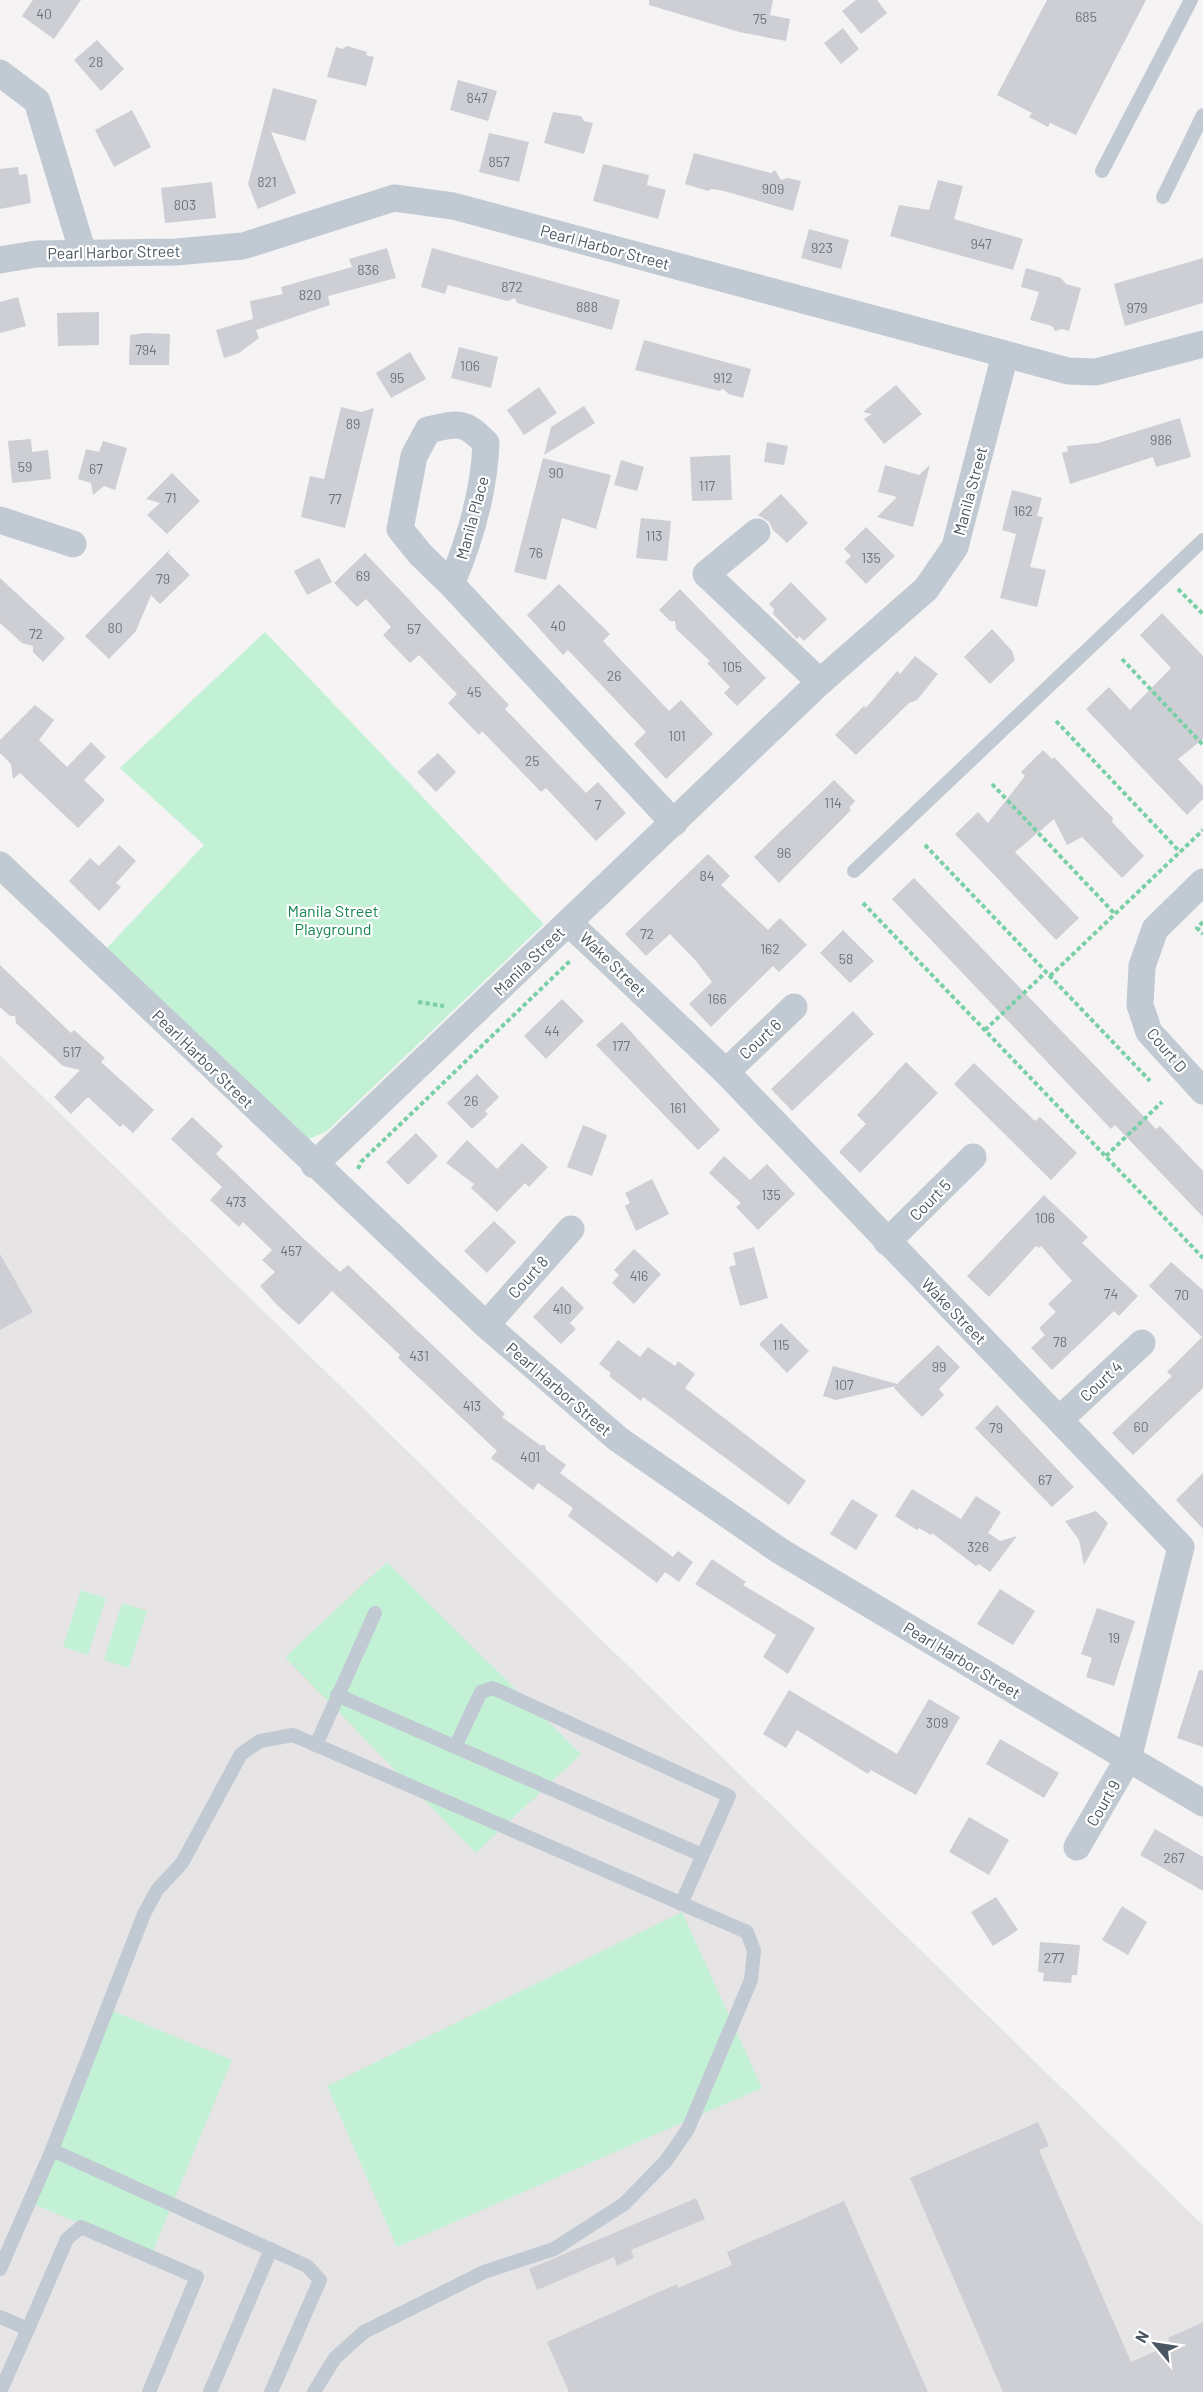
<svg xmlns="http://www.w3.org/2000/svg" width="1203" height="2392" font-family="Barlow,sans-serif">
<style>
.education{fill:#e6e4e5}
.green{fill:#c3f1d5}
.building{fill:#cdcfd5}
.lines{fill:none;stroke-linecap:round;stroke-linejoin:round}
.path{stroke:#7ad0a6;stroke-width:4;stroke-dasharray:4.5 3;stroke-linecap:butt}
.lane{stroke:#c1cad2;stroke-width:14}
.street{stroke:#c1cad2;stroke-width:27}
.labels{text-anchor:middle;stroke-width:4.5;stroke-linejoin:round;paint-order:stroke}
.number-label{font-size:14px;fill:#6b747e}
.street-label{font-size:16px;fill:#4a5661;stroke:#fff}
.park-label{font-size:16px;fill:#17864f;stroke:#fff}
</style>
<rect width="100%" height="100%" fill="#f5f3f3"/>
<polygon class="education" points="0,1055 1203,2225 1203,2392 0,2392"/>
<g class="green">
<polygon points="265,632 544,924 326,1132 309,1139 104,951 204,845 120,768"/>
<polygon points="387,1562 581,1754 476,1853 285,1657"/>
<polygon points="81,1590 106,1598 88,1655 63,1647"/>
<polygon points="122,1603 147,1611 129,1668 104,1660"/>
<polygon points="682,1912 762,2088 397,2247 327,2086"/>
<polygon points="108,2009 232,2060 152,2253 28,2202"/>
</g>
<g class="building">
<polygon points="33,0 81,0 54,39 22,16"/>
<polygon points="649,0 773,0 770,15 790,19 786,41 739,32 649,5"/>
<polygon points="856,0 877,0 887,13 861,34 842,11"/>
<polygon points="1047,0 1146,0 1076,135 1050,123 1048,127 1029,117 1032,113 997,95"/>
<polygon points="843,28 859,49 841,64 824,43"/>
<polygon points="97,40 124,69 101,91 74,60"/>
<polygon points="347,46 367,52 366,55 374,57 366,86 327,77 336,47 343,49"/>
<polygon points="458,80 497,91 488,121 450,110"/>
<polygon points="273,88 317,100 305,141 271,132 296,193 258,209 248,184"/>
<polygon points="132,110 151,147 114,167 95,130"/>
<polygon points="553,112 581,116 584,121 593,123 584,154 544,143"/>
<polygon points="489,133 529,142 519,182 479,172"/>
<polygon points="694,153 771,173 775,170 781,180 788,178 801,181 793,211 724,191 712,189 708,191 685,184"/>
<polygon points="603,164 649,175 647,185 666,190 658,219 593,201"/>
<polygon points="18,167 19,175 27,174 31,203 0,209 0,169"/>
<polygon points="938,180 963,186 954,219 1023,239 1013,270 890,236 899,205 929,210"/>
<polygon points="212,182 216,218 165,223 161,188"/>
<polygon points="809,229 849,240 841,269 801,258"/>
<polygon points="387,248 396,278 328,296 330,305 256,330 259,338 239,353 224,358 216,330 253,319 250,301 283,294 281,287 352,267 349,259"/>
<polygon points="432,248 620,300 612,330 517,303 515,298 507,301 448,285 445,294 421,287"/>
<polygon points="1203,258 1203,303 1125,326 1114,284"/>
<polygon points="1026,268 1061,278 1066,284 1081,288 1069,331 1062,329 1055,331 1052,326 1030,320 1039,292 1021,287"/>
<polygon points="18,297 26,326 0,333 0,302"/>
<polygon points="99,312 99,345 58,346 57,313"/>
<polygon points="144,333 170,334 169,365 129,365 130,335"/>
<polygon points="644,340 751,369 743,398 729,394 723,389 719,391 635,370"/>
<polygon points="459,347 498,357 491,388 451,378"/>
<polygon points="410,352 426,379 391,398 376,373"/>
<polygon points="896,385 922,414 884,444 864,419 872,414 863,412"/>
<polygon points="539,387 557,413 524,435 507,410"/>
<polygon points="584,406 595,423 544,455 551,427"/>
<polygon points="341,407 361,412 374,408 345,528 301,517 310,476 324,479"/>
<polygon points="1180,418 1191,457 1156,467 1153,457 1070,484 1062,453 1068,451 1067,446 1098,443"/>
<polygon points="31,439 32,452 48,450 51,479 12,483 8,441"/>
<polygon points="103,441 127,448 115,490 104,486 93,495 91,483 78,479 86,449 99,452"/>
<polygon points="767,442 788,446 784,465 764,462"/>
<polygon points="730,455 732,500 692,501 690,457"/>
<polygon points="543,458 611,475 596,529 562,518 546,580 514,572"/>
<polygon points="621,460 644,467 637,491 614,485"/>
<polygon points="885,465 919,475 930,465 913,527 877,517 897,497 878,492"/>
<polygon points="172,473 200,501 167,534 147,515 160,503 146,499"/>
<polygon points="1012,490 1042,498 1037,516 1043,517 1030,567 1046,570 1037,607 1000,598 1016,534 1002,530"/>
<polygon points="781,494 808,523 787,543 773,530 769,522 758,515"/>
<polygon points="641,518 671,521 667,561 636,558"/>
<polygon points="866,527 895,556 866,584 845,562 851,556 844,549"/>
<polygon points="170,549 168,553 190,575 160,604 151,595 136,631 109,659 85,636"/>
<polygon points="365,553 509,705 505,709 586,793 598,782 626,813 596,841 546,788 541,792 482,731 479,735 448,703 457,694 419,655 410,663 383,635 391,627 366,599 357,607 334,583"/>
<polygon points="319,558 332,582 307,595 294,571"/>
<polygon points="0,578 65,638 43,662 33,652 33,646 22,643 0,623"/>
<polygon points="791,582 827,619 804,641 799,636 797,639 773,614 774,609 769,604"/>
<polygon points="559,584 610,634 603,641 669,711 681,700 713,734 666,779 634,744 646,732 568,650 563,655 527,615"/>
<polygon points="680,589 766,678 737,706 724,693 730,687 707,663 710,661 676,629 675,621 670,621 659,610"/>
<polygon points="1162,613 1203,656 1203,739 1178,759 1203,786 1203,799 1187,815 1086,709 1109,687 1130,710 1171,668 1140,635"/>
<polygon points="992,629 1012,651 1015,660 990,684 964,657"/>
<polygon points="915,656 938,674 917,700 909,703 856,755 835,735 864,706 866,708 897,671 900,674"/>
<polygon points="35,705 54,720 39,740 67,767 91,742 106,757 84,780 105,800 78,828 20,773 13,779 11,764 0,753 0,740"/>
<polygon points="1043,750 1052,759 1054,757 1100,805 1113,818 1112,822 1144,856 1122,878 1082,837 1067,845 1054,819 1015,852 1079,918 1056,940 955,834 978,812 988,823 1025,776 1021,772"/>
<polygon points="438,753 456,772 436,792 417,772"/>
<polygon points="834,780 855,801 849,808 851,810 779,883 754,857"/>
<polygon points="119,845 136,861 116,883 121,887 99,911 69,881 90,858 99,866"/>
<polygon points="708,854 730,876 721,885 768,930 780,918 807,945 779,972 773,966 711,1027 689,1004 712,982 696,961 670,934 646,956 625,934"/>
<polygon points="914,878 1156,1129 1160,1126 1203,1171 1203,1217 1115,1125 1111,1129 892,899"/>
<polygon points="843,930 874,961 850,983 820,953"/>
<polygon points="0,965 71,1033 74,1030 86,1041 105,1058 101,1062 154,1110 133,1133 123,1124 120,1127 88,1097 71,1114 54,1097 80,1070 63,1066 16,1023 15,1016 10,1016 0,1007"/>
<polygon points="562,999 584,1021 546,1059 524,1036"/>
<polygon points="853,1011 874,1034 792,1111 771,1089"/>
<polygon points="622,1022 720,1130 698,1150 596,1045"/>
<polygon points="906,1062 938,1093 860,1173 839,1152 866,1124 857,1115"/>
<polygon points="974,1063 1035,1121 1040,1117 1077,1153 1051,1180 954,1084"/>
<polygon points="477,1074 499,1097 485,1111 488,1114 472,1129 447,1103"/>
<polygon points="192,1117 223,1146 216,1154 305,1240 340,1272 348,1265 505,1414 502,1417 540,1445 545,1445 546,1450 566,1465 560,1473 673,1557 678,1551 693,1562 679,1582 665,1572 657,1583 568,1516 573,1508 538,1483 533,1490 491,1458 497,1451 398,1358 400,1355 332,1291 299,1325 277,1305 260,1286 275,1272 262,1260 272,1250 243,1222 239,1227 210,1200 222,1187 171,1139"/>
<polygon points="583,1125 607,1135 592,1176 567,1167"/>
<polygon points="416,1133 438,1156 408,1185 386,1162"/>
<polygon points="467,1140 497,1169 522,1143 548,1167 529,1187 525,1183 497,1212 471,1188 474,1184 446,1163"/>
<polygon points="724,1156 750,1180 767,1164 795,1194 758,1230 736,1207 741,1203 709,1173"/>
<polygon points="652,1179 669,1214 636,1231 625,1206 630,1203 625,1193"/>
<polygon points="1044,1195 1088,1237 1082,1243 1138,1296 1119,1316 1114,1311 1052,1370 1031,1348 1045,1335 1039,1328 1056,1312 1048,1304 1072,1281 1041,1246 1039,1248 1036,1246 989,1297 967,1276"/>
<polygon points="494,1221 516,1242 487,1273 464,1251"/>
<polygon points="754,1247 768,1298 740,1306 729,1267 736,1265 733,1253"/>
<polygon points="634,1249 661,1274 634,1304 612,1283 619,1275 614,1270"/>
<polygon points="0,1254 33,1312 0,1330"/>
<polygon points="1171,1262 1203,1290 1203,1388 1133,1455 1112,1433 1172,1376 1167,1372 1202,1337 1149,1286"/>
<polygon points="562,1286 584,1308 570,1323 576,1329 561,1344 533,1317"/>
<polygon points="781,1323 809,1351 787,1373 759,1344"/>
<polygon points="618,1340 640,1357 648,1347 675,1366 678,1361 695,1374 685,1388 806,1481 789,1505 643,1397 641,1401 609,1376 611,1373 599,1364"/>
<polygon points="938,1345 960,1367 939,1389 944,1395 922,1417 894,1388 896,1386 836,1400 823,1396 833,1366 897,1384"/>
<polygon points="997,1405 1074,1487 1052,1507 975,1428"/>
<polygon points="1203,1473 1203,1529 1176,1500"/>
<polygon points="912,1489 961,1519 976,1496 1001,1512 988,1533 1000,1541 1017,1536 990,1572 979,1564 976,1566 932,1533 931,1535 919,1528 917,1530 895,1516"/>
<polygon points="852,1499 878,1515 856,1550 830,1534"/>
<polygon points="1096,1511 1108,1523 1084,1565 1079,1540 1065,1521"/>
<polygon points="712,1559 746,1582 743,1585 815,1628 788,1674 763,1657 776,1635 695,1584"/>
<polygon points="1000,1589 1035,1611 1013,1645 977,1624"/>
<polygon points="1097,1608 1135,1621 1114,1686 1086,1677 1092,1658 1081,1654"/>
<polygon points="1199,1670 1203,1670 1203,1747 1177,1738"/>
<polygon points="789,1690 897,1754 929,1699 960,1717 916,1795 871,1770 868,1774 797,1730 786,1748 763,1734"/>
<polygon points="1000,1739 1059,1773 1044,1798 986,1764"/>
<polygon points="969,1817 1009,1840 989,1875 949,1852"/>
<polygon points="1155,1829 1203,1857 1203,1891 1140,1855"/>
<polygon points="996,1897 1018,1930 993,1946 971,1912"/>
<polygon points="1122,1906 1147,1922 1128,1955 1102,1940"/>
<polygon points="1040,1942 1080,1945 1077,1975 1072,1975 1071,1983 1043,1981 1044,1973 1038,1972"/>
<polygon points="1038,2122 1049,2146 1039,2150 1131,2362 1171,2344 1168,2338 1203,2322 1203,2392 1003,2392 910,2178"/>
<polygon points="696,2198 705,2219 631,2250 634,2258 617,2266 614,2257 537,2290 529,2269"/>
<polygon points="844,2201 928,2392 569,2392 547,2342 677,2284 678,2288 732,2265 727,2252"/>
</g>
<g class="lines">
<g class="path">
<polyline points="1178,589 1203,614"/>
<polyline points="1122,659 1203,745"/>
<polyline points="1056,721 1180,852"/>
<polyline points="992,784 1115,914"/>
<polyline points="925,845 1150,1081"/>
<polyline points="863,903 1203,1258"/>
<polyline points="1203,922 1197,928 1203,934"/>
<polyline points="1050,976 1203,830"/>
<polyline points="418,1002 444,1006"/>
<polyline points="985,1030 1046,972"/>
<polyline points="1106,1156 1162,1102"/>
<polyline points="358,1169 361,1162 571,960"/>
</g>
<g class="lane">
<polyline points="1102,171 1191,0"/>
<polyline points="1163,197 1203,115"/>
<polyline points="854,871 1203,540"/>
<polyline points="337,1695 702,1855"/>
<polyline points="316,1745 375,1613"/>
<polyline points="455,1747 481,1692 493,1688 729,1796 681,1904"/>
<polyline points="52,2150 144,1914 157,1890 182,1863 241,1754 260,1741 293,1735 747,1932 754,1951 751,1980 688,2129 666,2161 624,2204 554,2249 484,2272 364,2332 335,2358 314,2392"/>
<polyline points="0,2269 52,2150 307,2266 320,2280 271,2392"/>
<polyline points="0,2317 28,2329 0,2392"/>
<polyline points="28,2329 67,2239 81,2227 197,2277 149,2392"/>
<polyline points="210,2392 271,2249"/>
</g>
<g class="street">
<polyline points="0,73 37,101 83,253"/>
<polyline points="0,260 36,254 176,252 243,246 394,198 453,206 1068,371 1096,372 1203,344"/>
<polyline points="0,520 73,544"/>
<polyline points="757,532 706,574 820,682"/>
<path d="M451,584L420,554L400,529L414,456L428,430C459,423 463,420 486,443C484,492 471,538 451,584L674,823"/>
<polyline points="0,865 486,1325 618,1439 780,1551 1203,1803"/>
<polyline points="1203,882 1155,929 1142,966 1140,1005 1149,1032 1203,1091"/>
<polyline points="569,923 726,1072 1181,1547 1128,1759 1077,1847"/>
<polyline points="726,1072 794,1007"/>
<polyline points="314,1165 820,682 926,589 955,547 1005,355"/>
<polyline points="887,1242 973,1157"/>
<polyline points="486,1325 571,1229"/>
<polyline points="1060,1419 1142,1343"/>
</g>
</g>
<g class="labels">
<g class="number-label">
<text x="44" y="19">40</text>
<text x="1086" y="22">685</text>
<text x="760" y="24">75</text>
<text x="96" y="67">28</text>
<text x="477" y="103">847</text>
<text x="499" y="167">857</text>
<text x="267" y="187">821</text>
<text x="773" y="194">909</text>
<text x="185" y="210">803</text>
<text x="981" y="249">947</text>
<text x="822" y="253">923</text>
<text x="368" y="275">836</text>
<text x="512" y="292">872</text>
<text x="310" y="300">820</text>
<text x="587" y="312">888</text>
<text x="1137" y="313">979</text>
<text x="146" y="355">794</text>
<text x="470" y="371">106</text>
<text x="397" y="383">95</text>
<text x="723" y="383">912</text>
<text x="353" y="429">89</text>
<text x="1161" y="445">986</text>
<text x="25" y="472">59</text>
<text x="96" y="474">67</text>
<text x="556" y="478">90</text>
<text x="707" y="491">117</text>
<text x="171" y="503">71</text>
<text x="335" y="504">77</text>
<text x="1023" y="516">162</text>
<text x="654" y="541">113</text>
<text x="536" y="558">76</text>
<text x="871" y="563">135</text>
<text x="363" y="581">69</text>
<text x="163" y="584">79</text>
<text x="558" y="631">40</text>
<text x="115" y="633">80</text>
<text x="414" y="634">57</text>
<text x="36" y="639">72</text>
<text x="732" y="672">105</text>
<text x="614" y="681">26</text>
<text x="474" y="697">45</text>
<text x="677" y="741">101</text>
<text x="532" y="766">25</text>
<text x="833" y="808">114</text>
<text x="598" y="810">7</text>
<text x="784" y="858">96</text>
<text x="707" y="881">84</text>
<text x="647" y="939">72</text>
<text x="770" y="954">162</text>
<text x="846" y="964">58</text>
<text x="717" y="1004">166</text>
<text x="552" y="1036">44</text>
<text x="621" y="1051">177</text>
<text x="72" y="1057">517</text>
<text x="471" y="1106">26</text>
<text x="678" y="1113">161</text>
<text x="771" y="1200">135</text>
<text x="236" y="1207">473</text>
<text x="1045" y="1223">106</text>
<text x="291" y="1256">457</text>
<text x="639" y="1281">416</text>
<text x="1111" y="1299">74</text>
<text x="1182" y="1300">70</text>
<text x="562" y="1314">410</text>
<text x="1060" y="1347">78</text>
<text x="781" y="1350">115</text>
<text x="419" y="1361">431</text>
<text x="939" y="1372">99</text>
<text x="844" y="1390">107</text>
<text x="472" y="1411">413</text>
<text x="1141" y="1432">60</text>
<text x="996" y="1433">79</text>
<text x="530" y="1462">401</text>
<text x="1045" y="1485">67</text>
<text x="978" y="1552">326</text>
<text x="1114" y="1643">19</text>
<text x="937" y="1728">309</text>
<text x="1174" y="1863">267</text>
<text x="1054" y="1963">277</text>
</g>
<g class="street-label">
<text transform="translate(605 247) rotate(15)" y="6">Pearl Harbor Street</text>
<text transform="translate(114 252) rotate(-1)" y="6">Pearl Harbor Street</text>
<text transform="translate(970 491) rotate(-75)" y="6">Manila Street</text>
<text transform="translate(472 518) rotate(-75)" y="6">Manila Place</text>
<text transform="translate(529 961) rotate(-44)" y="6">Manila Street</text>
<text transform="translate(613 964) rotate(44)" y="6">Wake Street</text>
<text transform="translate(760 1039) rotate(-43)" y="6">Court 6</text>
<text transform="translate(1167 1050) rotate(50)" y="6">Court D</text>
<text transform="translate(203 1059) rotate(44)" y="6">Pearl Harbor Street</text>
<text transform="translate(930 1200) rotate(-45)" y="6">Court 5</text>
<text transform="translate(528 1277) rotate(-48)" y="6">Court 8</text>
<text transform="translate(954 1311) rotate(46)" y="6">Wake Street</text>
<text transform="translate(1101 1381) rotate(-43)" y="6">Court 4</text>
<text transform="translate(559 1389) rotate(41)" y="6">Pearl Harbor Street</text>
<text transform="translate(962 1660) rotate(31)" y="6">Pearl Harbor Street</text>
<text transform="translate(1103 1803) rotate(-60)" y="6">Court 9</text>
</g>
<g class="park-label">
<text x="333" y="917">Manila Street<tspan x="333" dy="18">Playground</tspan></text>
</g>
</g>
<g transform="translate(1155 2344) rotate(299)" stroke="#ffffff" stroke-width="4.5" paint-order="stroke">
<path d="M0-4.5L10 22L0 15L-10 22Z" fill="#4a5661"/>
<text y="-9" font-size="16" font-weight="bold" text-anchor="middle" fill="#4a5661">N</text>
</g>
</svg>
